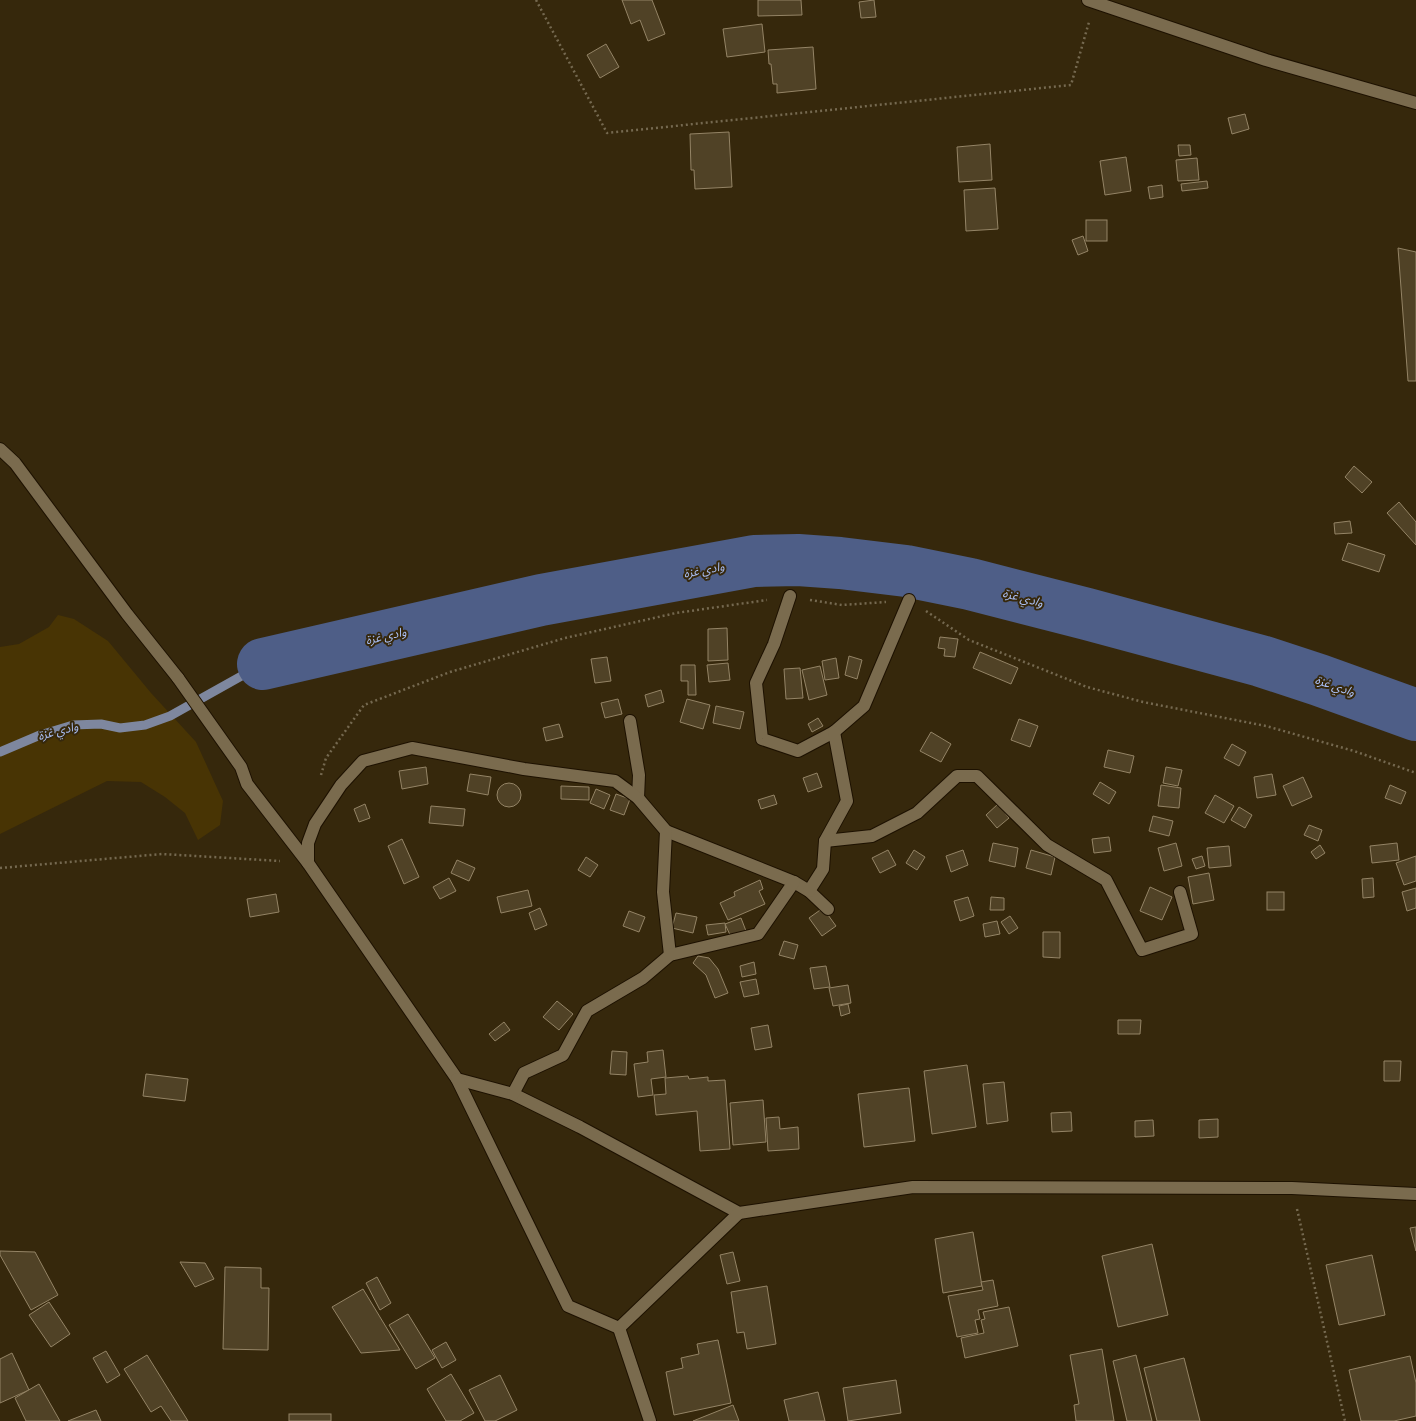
<svg xmlns="http://www.w3.org/2000/svg" width="1416" height="1421" font-family="Roboto,'Noto Sans Arabic',sans-serif">
<style>
.green{fill:#483404}
.lines{fill:none;stroke-linecap:round;stroke-linejoin:round}
.stream{stroke:#7e879f;stroke-width:9}
.river{stroke:#4e5e87;stroke-width:52}
.building{fill:#504226;stroke:#948466}
.service-casing{stroke:#1d1100;stroke-width:14}
.minor-casing{stroke:#1d1100;stroke-width:14}
.path{stroke:#756950;stroke-width:2.5;stroke-dasharray:2 3;stroke-linecap:butt}
.service{stroke:#7a6b4e;stroke-width:12}
.minor{stroke:#7a6b4e;stroke-width:12}
.labels{text-anchor:middle;stroke-width:4;stroke-linejoin:round;paint-order:stroke}
.water-label{font-size:12px;font-style:italic;fill:#aabff5;stroke:#36280c}
</style>
<rect width="100%" height="100%" fill="#36280c"/>
<polygon class="green" points="58,615 74,619 108,641 151,693 196,742 223,801 220,825 198,840 185,813 165,797 141,782 107,781 0,834 0,647 19,644 49,627"/>
<g class="lines">
<polyline class="stream" points="0,752 40,735 73,725 101,724 120,728 145,725 170,716 263,664"/>
<polyline class="river" points="263,664 541,600 754,561 798,560 840,563 906,571 970,584 1087,614 1261,661 1319,680 1416,715"/>
</g>
<g class="building">
<polygon points="622,0 652,0 665,34 648,41 640,20 631,24"/>
<polygon points="758,0 801,0 802,15 758,16"/>
<polygon points="874,0 876,17 861,18 859,2"/>
<polygon points="762,24 765,52 727,57 723,29"/>
<polygon points="606,44 619,67 600,78 587,55"/>
<polygon points="813,47 816,89 777,93 777,84 773,84 771,64 769,64 768,50"/>
<polygon points="1245,114 1249,129 1232,134 1228,118"/>
<polygon points="729,132 732,187 695,189 694,170 691,170 690,134"/>
<polygon points="990,144 992,180 959,182 957,147"/>
<polygon points="1178,145 1190,145 1191,155 1179,156"/>
<polygon points="1126,157 1131,191 1105,195 1100,161"/>
<polygon points="1197,158 1199,180 1178,181 1176,160"/>
<polygon points="1207,181 1208,188 1182,191 1181,184"/>
<polygon points="1162,185 1163,197 1150,199 1148,187"/>
<polygon points="995,188 998,229 966,231 964,190"/>
<rect x="1086" y="220" width="21" height="21"/>
<polygon points="1083,236 1088,251 1078,255 1072,240"/>
<polygon points="1398,248 1416,252 1416,381 1408,381"/>
<polygon points="1354,466 1372,482 1362,493 1345,477"/>
<polygon points="1399,502 1416,522 1416,545 1387,513"/>
<polygon points="1350,521 1352,533 1335,534 1334,523"/>
<polygon points="1348,543 1385,555 1379,572 1342,560"/>
<polygon points="727,628 728,660 708,661 708,629"/>
<polygon points="940,637 958,639 955,657 944,656 945,649 938,648"/>
<polygon points="980,652 1018,668 1011,684 973,668"/>
<polygon points="849,656 862,660 857,679 845,675"/>
<polygon points="607,657 611,681 595,683 591,659"/>
<polygon points="836,658 839,678 825,680 822,661"/>
<polygon points="728,663 730,680 709,682 707,665"/>
<polygon points="681,665 695,665 696,695 688,695 688,681 681,681"/>
<polygon points="820,666 827,695 809,700 802,670"/>
<polygon points="800,668 803,698 786,699 784,669"/>
<polygon points="661,690 664,702 648,707 645,695"/>
<polygon points="618,699 622,714 605,718 601,703"/>
<polygon points="687,699 710,705 703,729 680,722"/>
<polygon points="716,706 744,712 740,729 713,723"/>
<polygon points="818,718 823,726 812,732 808,724"/>
<polygon points="1019,719 1038,726 1030,747 1011,740"/>
<polygon points="559,724 563,737 546,741 543,728"/>
<polygon points="931,732 951,744 941,762 920,751"/>
<polygon points="1232,744 1246,752 1239,766 1224,758"/>
<polygon points="1108,750 1134,756 1130,773 1104,767"/>
<polygon points="426,767 428,784 402,789 399,771"/>
<polygon points="1166,767 1182,770 1178,786 1163,783"/>
<polygon points="817,773 822,787 808,792 803,778"/>
<polygon points="470,774 491,777 488,795 467,791"/>
<polygon points="1272,774 1276,795 1257,798 1254,777"/>
<polygon points="1303,777 1312,797 1292,806 1283,786"/>
<polygon points="1100,782 1116,792 1109,804 1093,794"/>
<circle cx="509" cy="795" r="12"/>
<polygon points="1161,785 1181,788 1179,808 1158,806"/>
<polygon points="1390,785 1406,792 1401,804 1385,798"/>
<polygon points="561,786 589,787 589,800 561,799"/>
<polygon points="596,789 610,795 604,809 590,803"/>
<polygon points="616,794 630,799 624,815 610,810"/>
<polygon points="774,795 777,804 761,809 758,800"/>
<polygon points="1215,795 1234,806 1224,823 1205,813"/>
<polygon points="365,804 370,818 359,822 354,809"/>
<polygon points="998,804 1009,818 997,828 986,815"/>
<polygon points="431,806 465,809 463,826 429,823"/>
<polygon points="1239,807 1252,815 1245,828 1231,820"/>
<polygon points="1153,816 1173,821 1169,836 1149,831"/>
<polygon points="1309,825 1322,830 1318,841 1304,835"/>
<polygon points="1109,837 1111,851 1094,853 1092,839"/>
<polygon points="402,839 419,877 404,884 388,846"/>
<polygon points="993,843 1018,848 1015,867 989,861"/>
<polygon points="1176,843 1182,866 1164,871 1158,848"/>
<polygon points="1397,843 1399,860 1372,863 1370,846"/>
<polygon points="1320,845 1325,853 1316,859 1311,852"/>
<polygon points="1229,846 1231,866 1209,868 1207,848"/>
<polygon points="888,850 896,865 880,873 872,858"/>
<polygon points="914,850 925,857 917,870 906,863"/>
<polygon points="963,850 968,865 951,872 946,856"/>
<polygon points="1031,850 1055,857 1051,875 1026,868"/>
<polygon points="1202,856 1205,866 1196,869 1192,859"/>
<polygon points="1416,856 1416,881 1404,885 1396,863"/>
<polygon points="586,857 598,865 590,877 578,870"/>
<polygon points="457,860 475,868 469,881 451,873"/>
<polygon points="1209,873 1214,900 1193,904 1188,877"/>
<polygon points="449,878 456,891 440,899 433,887"/>
<polygon points="1373,878 1374,897 1363,898 1362,879"/>
<polygon points="760,880 763,889 759,891 765,904 728,920 720,903 735,896 734,892"/>
<polygon points="1150,887 1172,897 1162,920 1140,911"/>
<polygon points="1416,888 1416,908 1407,911 1402,892"/>
<polygon points="528,890 532,906 501,913 497,897"/>
<rect x="1267" y="892" width="17" height="18"/>
<polygon points="276,894 279,912 250,917 247,899"/>
<polygon points="968,897 974,916 960,921 954,901"/>
<polygon points="991,897 1004,898 1004,910 990,910"/>
<polygon points="540,908 547,925 535,930 529,913"/>
<polygon points="823,908 836,926 822,936 809,918"/>
<polygon points="629,911 645,917 639,932 623,926"/>
<polygon points="676,913 697,917 693,933 672,928"/>
<polygon points="1010,916 1018,928 1009,934 1001,922"/>
<polygon points="741,918 746,931 731,937 725,924"/>
<polygon points="997,921 1000,934 985,937 983,924"/>
<polygon points="725,923 726,932 708,935 706,925"/>
<polygon points="1043,932 1060,932 1060,958 1043,957"/>
<polygon points="784,941 798,945 794,959 779,955"/>
<polygon points="698,956 709,958 718,969 728,993 715,998 706,975 693,963"/>
<polygon points="754,962 756,974 742,977 740,966"/>
<polygon points="826,966 830,987 814,989 810,968"/>
<polygon points="756,979 759,994 744,997 740,982"/>
<polygon points="848,985 851,1003 833,1006 829,988"/>
<polygon points="557,1001 573,1014 559,1030 543,1017"/>
<polygon points="848,1004 850,1013 841,1016 839,1006"/>
<polygon points="1118,1020 1141,1020 1140,1034 1118,1034"/>
<polygon points="504,1022 510,1030 495,1041 489,1034"/>
<polygon points="768,1025 772,1047 755,1050 751,1028"/>
<polygon points="663,1050 666,1077 651,1079 653,1095 638,1097 634,1064 648,1062 647,1052"/>
<polygon points="612,1051 627,1052 626,1075 610,1074"/>
<polygon points="1384,1061 1401,1061 1400,1081 1384,1081"/>
<polygon points="967,1065 976,1127 932,1134 924,1071"/>
<polygon points="146,1074 188,1079 185,1101 143,1096"/>
<polygon points="688,1076 689,1079 708,1077 708,1081 725,1080 730,1149 700,1151 697,1111 656,1115 654,1095 666,1094 665,1078"/>
<polygon points="1004,1082 1008,1121 987,1124 983,1084"/>
<polygon points="909,1088 915,1141 864,1147 858,1094"/>
<polygon points="763,1100 766,1142 733,1145 730,1103"/>
<polygon points="1071,1112 1072,1131 1052,1132 1051,1113"/>
<polygon points="779,1117 780,1129 798,1127 799,1149 768,1151 766,1118"/>
<polygon points="1218,1119 1218,1137 1199,1138 1199,1120"/>
<polygon points="1153,1120 1154,1136 1135,1137 1135,1121"/>
<polygon points="1416,1227 1416,1251 1410,1228"/>
<polygon points="973,1232 982,1286 943,1293 935,1239"/>
<polygon points="1152,1244 1168,1315 1118,1327 1102,1256"/>
<polygon points="0,1251 35,1252 58,1295 31,1310 0,1255"/>
<polygon points="733,1252 740,1281 727,1284 720,1255"/>
<polygon points="1372,1255 1385,1315 1339,1325 1326,1265"/>
<polygon points="180,1262 205,1263 214,1279 195,1287"/>
<polygon points="225,1267 261,1268 261,1288 269,1288 268,1350 223,1349"/>
<polygon points="377,1277 391,1303 380,1310 366,1283"/>
<polygon points="993,1280 998,1306 978,1310 980,1319 975,1320 978,1333 957,1337 948,1296 983,1290 981,1282"/>
<polygon points="767,1286 776,1344 747,1349 744,1332 737,1333 731,1292"/>
<polygon points="363,1289 400,1350 361,1353 332,1307"/>
<polygon points="49,1302 70,1334 51,1347 29,1315"/>
<polygon points="1009,1307 1018,1346 965,1358 961,1338 984,1333 981,1320 985,1319 983,1312"/>
<polygon points="408,1314 435,1358 416,1369 389,1325"/>
<polygon points="718,1340 731,1403 674,1415 666,1372 683,1368 681,1358 699,1354 697,1344"/>
<polygon points="446,1342 456,1360 442,1368 432,1350"/>
<polygon points="1102,1349 1114,1421 1076,1421 1074,1405 1079,1404 1070,1355"/>
<polygon points="106,1351 120,1375 107,1383 93,1358"/>
<polygon points="12,1353 29,1390 0,1403 0,1359"/>
<polygon points="147,1355 188,1421 171,1421 161,1406 151,1412 124,1369"/>
<polygon points="1136,1355 1152,1421 1127,1421 1113,1361"/>
<polygon points="1410,1356 1416,1383 1416,1416 1394,1421 1361,1421 1349,1370"/>
<polygon points="1184,1358 1200,1421 1157,1421 1144,1368"/>
<polygon points="451,1374 474,1413 460,1421 446,1421 427,1389"/>
<polygon points="500,1375 517,1410 495,1421 485,1421 469,1390"/>
<polygon points="896,1380 901,1413 848,1421 843,1388"/>
<polygon points="39,1384 60,1421 26,1421 15,1398"/>
<polygon points="818,1392 825,1421 789,1421 784,1400"/>
<polygon points="733,1405 739,1421 693,1421"/>
<polygon points="96,1410 101,1421 68,1421"/>
<rect x="289" y="1414" width="42" height="7"/>
</g>
<g class="lines">
<g class="service-casing">
<g id="service">
<polyline points="178,678 241,767 247,784 308,863 457,1079 513,1094 580,1127 739,1213 913,1187 1292,1188 1416,1194"/>
<polyline points="457,1079 568,1306 619,1328"/>
</g>
</g>
<g class="minor-casing">
<g id="minor">
<polyline points="1088,0 1266,60 1416,103"/>
<polyline points="0,449 15,463 127,614 178,678"/>
<polyline points="790,596 774,644 756,683 762,739 798,751 834,732 864,706 909,600"/>
<polyline points="630,721 639,775 638,798"/>
<polyline points="666,831 794,882 809,891 828,909"/>
<polyline points="825,841 872,836 917,813 957,776 977,776 1047,845 1106,880 1142,950 1192,934 1180,892"/>
<polyline points="308,863 308,843 315,824 341,785 363,761 412,748 524,769 615,781 638,798 666,831 663,892 670,955"/>
<polyline points="809,891 823,869 825,841 847,801 834,732"/>
<polyline points="513,1094 524,1073 563,1055 587,1011 643,978 670,955 758,934 794,882"/>
<polyline points="650,1421 619,1328 739,1213"/>
</g>
</g>
<g class="path">
<polyline points="536,0 607,133 1071,85 1089,22"/>
<polyline points="810,600 842,605 886,602"/>
<polyline points="926,611 969,640 1087,687 1143,702 1266,726 1354,751 1416,773"/>
<polyline points="321,775 326,758 364,705 450,672 565,638 676,613 767,600"/>
<polyline points="0,868 162,854 280,861"/>
<polyline points="1297,1209 1345,1421"/>
</g>
<use href="#service" class="service"/>
<use href="#minor" class="minor"/>
</g>
<g class="labels">
<g class="water-label">
<text transform="translate(704 570) rotate(-11)" y="4">وادي غزة</text>
<text transform="translate(1023 598) rotate(15)" y="4">وادي غزة</text>
<text transform="translate(386 636) rotate(-13)" y="4">وادي غزة</text>
<text transform="translate(1335 686) rotate(19)" y="4">وادي غزة</text>
<text transform="translate(58 731) rotate(-15)" y="4">وادي غزة</text>
</g>
</g>
</svg>
